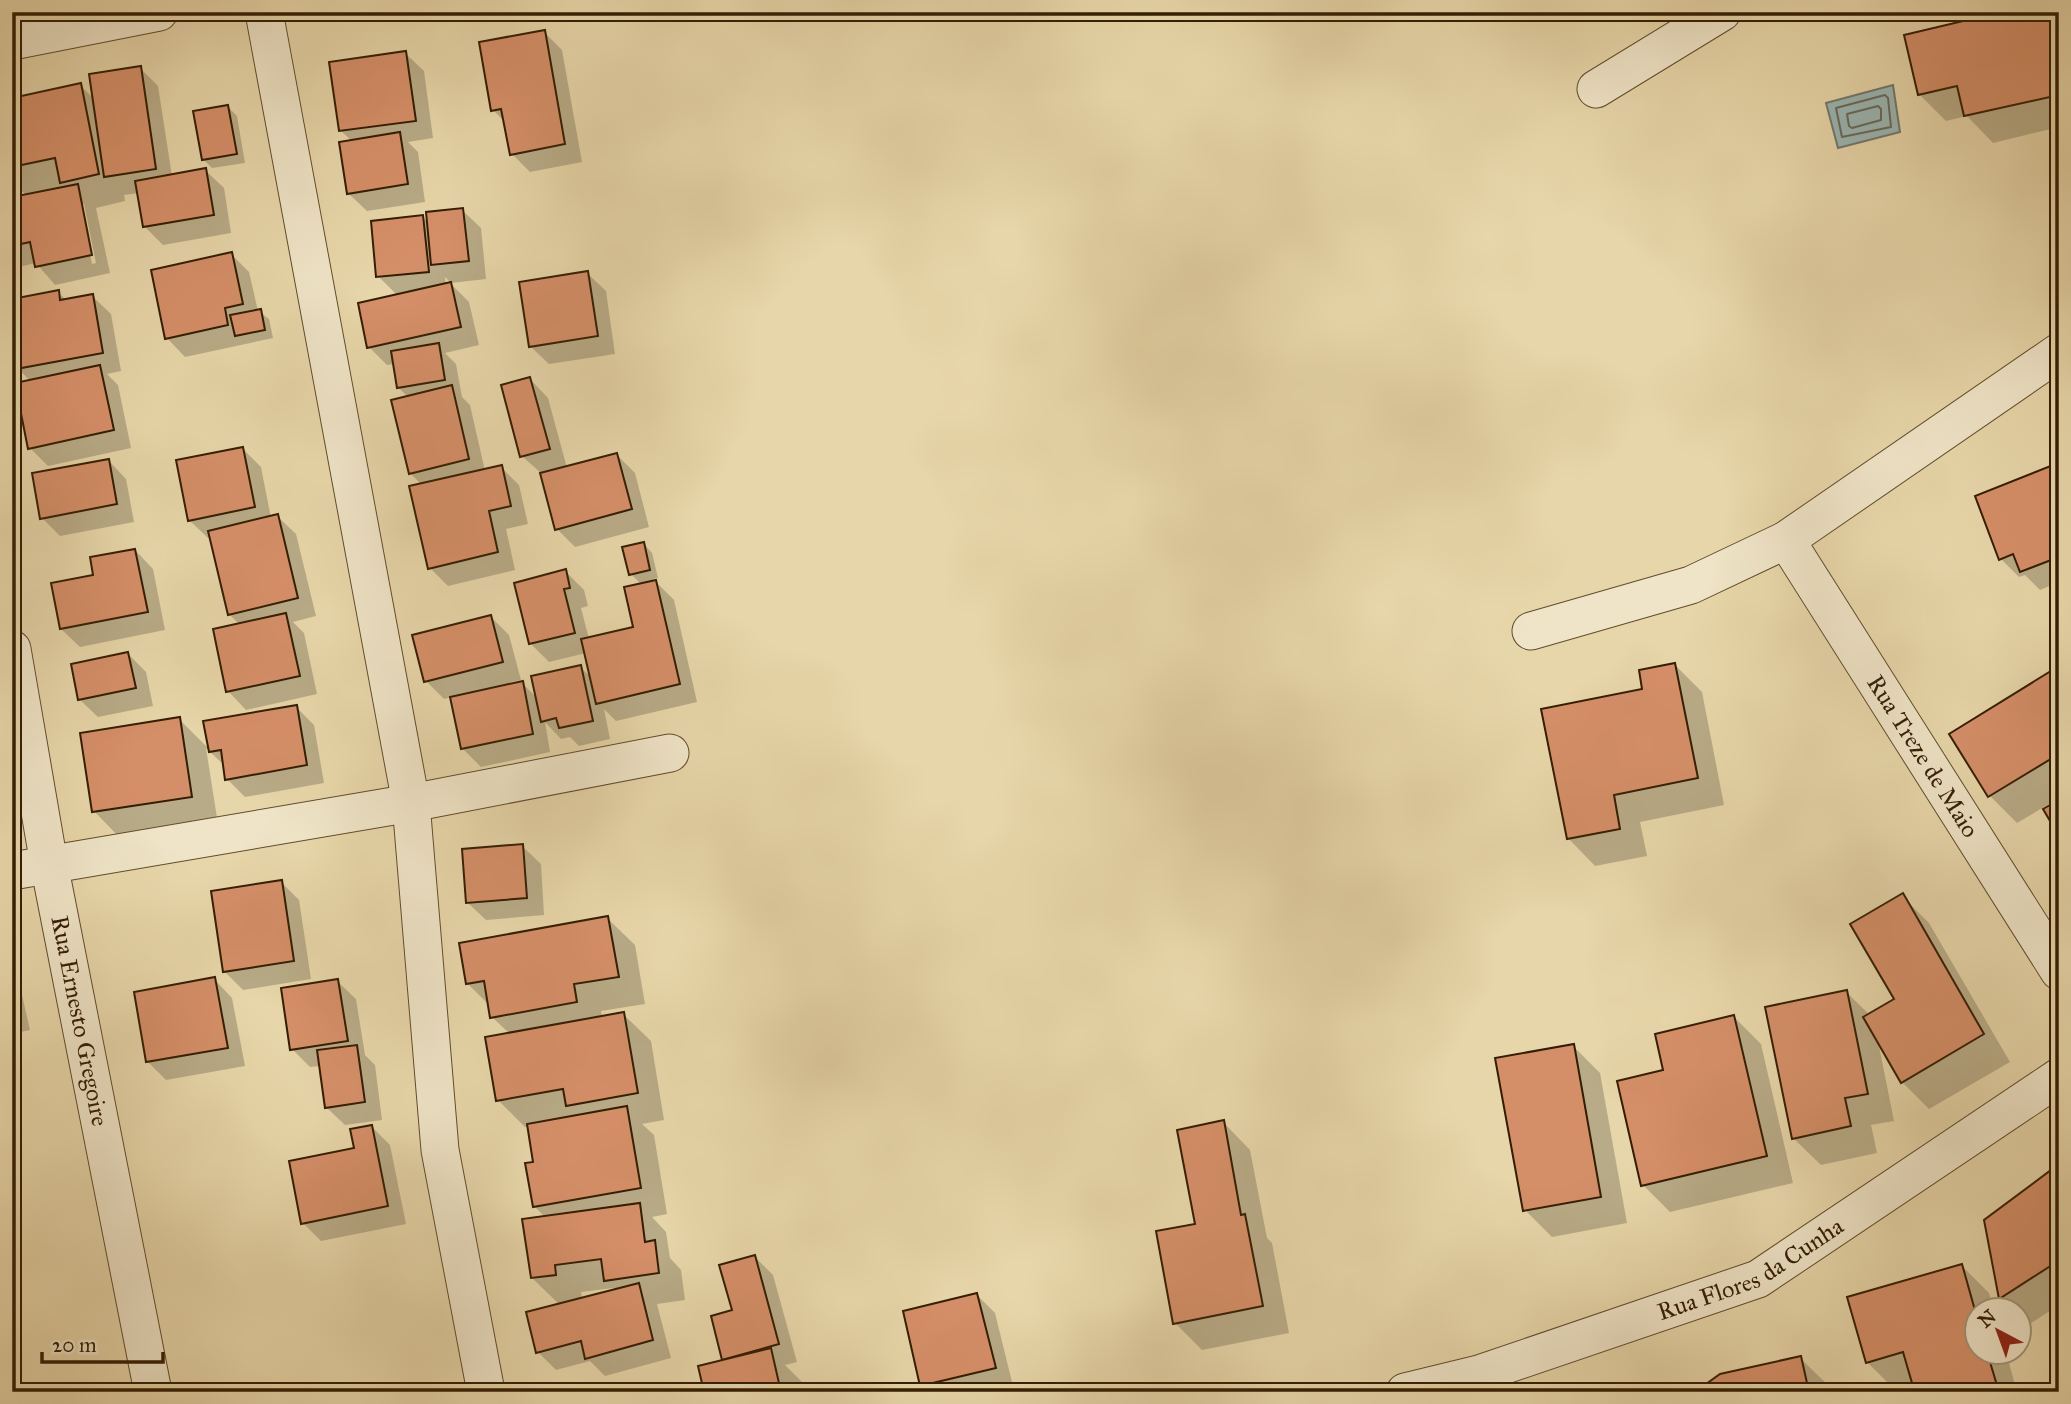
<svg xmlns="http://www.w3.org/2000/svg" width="2071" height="1404" font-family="'IM FELL Great Primer',serif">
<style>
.water{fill:#9bb6b3;stroke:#72796d;stroke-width:2}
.shadow{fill:#0003;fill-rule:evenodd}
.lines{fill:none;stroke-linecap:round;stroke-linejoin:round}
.shore{stroke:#686a5b;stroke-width:2}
.building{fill:#d58f68;stroke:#341e03;stroke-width:2}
.street-casing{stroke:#614c2c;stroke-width:39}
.street{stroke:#efe4c7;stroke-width:37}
.labels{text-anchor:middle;stroke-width:5;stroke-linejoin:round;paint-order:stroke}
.street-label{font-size:24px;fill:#341e03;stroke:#efe4c7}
</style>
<rect width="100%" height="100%" fill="#e7d6a9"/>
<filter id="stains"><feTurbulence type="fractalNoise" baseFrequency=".00286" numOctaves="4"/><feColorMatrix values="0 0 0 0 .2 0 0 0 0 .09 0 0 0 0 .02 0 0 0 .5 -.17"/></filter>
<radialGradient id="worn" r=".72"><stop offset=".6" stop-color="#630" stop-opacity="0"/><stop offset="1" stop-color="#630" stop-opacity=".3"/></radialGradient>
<polygon class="water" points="1893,85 1900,132 1838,148 1826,103"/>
<g class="shadow">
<polygon points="2009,12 2059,12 2059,127 1993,143 1967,116 1946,121 1919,94"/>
<polygon points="544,32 562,50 582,162 530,172 512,154 506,123 493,110"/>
<polygon points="405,53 424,71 433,138 408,142 418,152 425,202 367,211 348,193 352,141 341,131"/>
<path d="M140,68L158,86L172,176L205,170L224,188L231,233L163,245L144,226L139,193L124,195L125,201L96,208L110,273L55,285L36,263L14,268L12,199L27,196L12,181V99L80,85L94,99ZM80,204H84L96,263L92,264Z"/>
<polygon points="228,107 237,116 245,163 212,168 204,160"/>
<polygon points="462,210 481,228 486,279 451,283 445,277 446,285 451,284 469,302 479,345 445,353 456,364 462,397 470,405 485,471 501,467 519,485 528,524 506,529 515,570 448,586 430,568 422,485 410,473 408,397 399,388 395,364 387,365 369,347 398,296 378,276 422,217 429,223"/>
<polygon points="231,254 249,272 258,311 269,319 273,338 185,357 167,338"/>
<polygon points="587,273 606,291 615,354 549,364 530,346"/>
<polygon points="58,292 67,301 92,296 111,314 121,371 107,374 118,385 131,448 48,466 30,448 31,382 18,368"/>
<polygon points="530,379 548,398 567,468 617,455 635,473 649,527 575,547 557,529 542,474 522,456"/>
<polygon points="243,449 261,467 271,518 277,516 296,534 316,616 293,622 304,633 317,694 246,710 228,691 240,625 229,614 211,538 208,538 189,520"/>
<polygon points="108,460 126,479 134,522 60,536 42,518"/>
<polygon points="2053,467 2059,473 2059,582 2040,590 2025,575 2019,577 2001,559"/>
<polygon points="644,544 652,553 658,578 653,579 674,600 697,702 616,721 604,709 610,739 579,746 570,737 561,739 545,722 550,752 481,767 462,748 452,697 444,699 426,681 491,617 509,635 521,680 511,682 512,685 522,683 538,699 580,667 592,678 586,653 549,662 530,643 565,571 584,590 588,606 581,608 589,639 635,629 642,585 631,574"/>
<polygon points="135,550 153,569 165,630 80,647 61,629 95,576"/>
<polygon points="128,654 146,672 153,706 98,717 79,699"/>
<polygon points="1675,665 1702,692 1724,805 1640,822 1647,856 1595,866 1568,838 1644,691"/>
<polygon points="2059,668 2059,798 2017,823 1990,796 1951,734"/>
<polygon points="296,707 314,725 324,783 245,797 227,779 225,766 206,748 218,824 121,839 94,811 179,719 210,750"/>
<polygon points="522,846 541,864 544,915 486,920 467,902"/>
<polygon points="281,882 299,900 311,979 243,990 224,971"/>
<polygon points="1902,896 1929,923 2010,1062 1929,1109 1902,1082 1878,1041 1894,1121 1871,1125 1877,1153 1821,1165 1793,1138 1846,992 1870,1015 1897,1000"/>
<path d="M607,918L635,945L645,1004L601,1011L602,1018L623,1014L651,1041L664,1120L642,1124L654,1135L667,1214L652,1217L666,1232L670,1258L681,1270L685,1300L657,1304L671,1358L605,1376L590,1361L556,1370L538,1352L560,1305L532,1278L546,1218L534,1206L535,1163L529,1127H525L498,1100L510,1034L492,1017L490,1006L467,983ZM613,1288L616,1291L582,1299L581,1292Z"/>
<polygon points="12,978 20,986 30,1030 12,1034"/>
<polygon points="214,979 232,998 245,1066 166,1080 148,1062"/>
<polygon points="337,981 356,999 365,1055 375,1065 382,1120 345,1125 326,1107 321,1066 310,1067 292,1049"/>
<polygon points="1734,1017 1761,1044 1793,1183 1670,1212 1643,1185 1665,1071"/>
<polygon points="1573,1046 1600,1073 1627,1223 1552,1237 1525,1210"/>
<polygon points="1223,1122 1250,1150 1267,1238 1272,1243 1289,1333 1202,1350 1175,1323 1197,1225"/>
<polygon points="372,1127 390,1145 406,1224 321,1241 303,1223"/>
<polygon points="2059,1173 2059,1305 2028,1325 2018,1316 2018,1310 2012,1310 2001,1298 1986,1221"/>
<polygon points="755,1257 773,1275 797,1362 785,1365 805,1385 807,1392 706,1392 726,1361 724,1359 734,1311"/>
<polygon points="1962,1266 1989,1293 1994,1310 1976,1310 1976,1352 2006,1352 2017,1392 1915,1392 1914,1384 1895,1390 1868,1363 1850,1298"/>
<polygon points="977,1295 995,1313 1013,1386 990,1392 928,1392 922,1385"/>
<polygon points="1800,1358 1828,1385 1829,1392 1699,1392"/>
</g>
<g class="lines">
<g class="shore">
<polygon points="1885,95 1888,98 1891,127 1842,137 1836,108"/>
<polygon points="1878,106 1881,109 1881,120 1852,128 1849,126 1847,114"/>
</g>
</g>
<g class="building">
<polygon points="2001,12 2053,12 2059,38 2059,95 1964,116 1957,86 1918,95 1904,35"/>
<polygon points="545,30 565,144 510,155 501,109 491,111 479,42"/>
<polygon points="406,51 416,121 339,131 329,62"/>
<polygon points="141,66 156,169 104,177 89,74"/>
<polygon points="81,83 99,174 60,183 55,158 12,167 12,98"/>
<polygon points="228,105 237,154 202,160 193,111"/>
<polygon points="400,132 408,184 347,194 339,142"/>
<polygon points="206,168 214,215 143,227 135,181"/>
<polygon points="78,184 92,255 35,267 30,242 12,246 12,197"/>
<polygon points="463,208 469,261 431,265 426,212"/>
<polygon points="423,215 429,272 376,277 371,221"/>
<polygon points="232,252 243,304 225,308 228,325 165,339 151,270"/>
<polygon points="588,271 598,336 529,347 519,282"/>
<polygon points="451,282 461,327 367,348 358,303"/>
<polygon points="59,290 60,300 93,294 103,353 16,369 12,349 12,299"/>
<polygon points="261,309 265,330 235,336 230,315"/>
<polygon points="439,343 445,380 397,388 391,351"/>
<polygon points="100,365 114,430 28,449 15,383"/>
<polygon points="530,377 550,449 520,457 501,385"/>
<polygon points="452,385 469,459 409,474 391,400"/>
<polygon points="243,447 255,507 188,521 176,460"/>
<polygon points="617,453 632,509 555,530 540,473"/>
<polygon points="109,459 117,504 40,519 32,473"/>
<polygon points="502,465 511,506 489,511 498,552 428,569 409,486"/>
<polygon points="2053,465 2059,480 2059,557 2020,572 2013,554 1999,560 1975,496"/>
<polygon points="278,514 298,598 228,615 208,531"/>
<polygon points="644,542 650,570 629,575 622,547"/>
<polygon points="135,549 148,612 60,629 51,583 93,575 90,557"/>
<polygon points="566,569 570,588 564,589 575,633 529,644 514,583"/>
<polygon points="656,580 680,684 596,704 581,639 633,627 624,587"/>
<polygon points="286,613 300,676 226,692 213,629"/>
<polygon points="491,615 503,662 424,682 412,635"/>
<polygon points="128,652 136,688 78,700 71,664"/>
<polygon points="1675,663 1698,778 1614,795 1620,829 1567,839 1541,709 1642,689 1639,670"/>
<polygon points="581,665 593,721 559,728 556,718 541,722 531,676"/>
<polygon points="2059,666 2059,754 1988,797 1949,734"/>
<polygon points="523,681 533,734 461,749 450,697"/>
<polygon points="297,705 307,765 225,780 221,750 209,752 203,721"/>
<polygon points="180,717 192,797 92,812 80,733"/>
<polygon points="2059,800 2059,836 2043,809"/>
<polygon points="523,844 527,898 466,903 462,849"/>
<polygon points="282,880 294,961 223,972 211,891"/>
<polygon points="1903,893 1984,1034 1901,1083 1863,1017 1894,999 1850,924"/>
<polygon points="608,916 619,977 574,984 577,1002 490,1018 484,981 466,984 459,943"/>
<polygon points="215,977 228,1048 146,1062 134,992"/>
<polygon points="338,979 348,1041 290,1050 281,988"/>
<polygon points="1847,990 1868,1094 1845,1098 1851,1126 1792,1139 1765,1007"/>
<polygon points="624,1012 638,1093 566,1106 563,1089 496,1101 485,1037"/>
<polygon points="1734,1015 1767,1156 1641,1186 1617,1081 1663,1070 1655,1034"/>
<polygon points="1574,1044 1601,1197 1523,1211 1495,1058"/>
<polygon points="357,1045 365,1102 325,1108 317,1050"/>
<polygon points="627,1106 641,1188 533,1207 525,1163 533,1162 527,1124"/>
<polygon points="1224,1120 1241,1215 1245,1214 1263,1306 1173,1324 1156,1231 1195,1224 1177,1130"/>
<polygon points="372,1125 388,1206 301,1224 289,1161 354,1148 350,1129"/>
<polygon points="2055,1167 2059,1172 2059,1273 2052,1265 1999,1299 1984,1220"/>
<polygon points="640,1203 645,1242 655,1240 659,1273 604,1281 601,1259 555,1265 556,1275 531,1278 522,1219"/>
<polygon points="755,1255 779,1344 722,1360 711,1316 732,1310 719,1265"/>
<polygon points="1962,1264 1976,1314 1976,1352 1987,1352 1999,1392 1909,1392 1914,1390 1903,1352 1866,1363 1847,1297"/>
<polygon points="639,1283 653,1340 585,1359 581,1341 536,1353 526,1312"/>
<polygon points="977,1293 996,1368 920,1386 903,1311"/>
<polygon points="771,1348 781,1392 704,1392 698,1366"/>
<polygon points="1801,1356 1809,1392 1695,1392 1720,1374"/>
</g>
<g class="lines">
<g class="street-casing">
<g id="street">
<polyline points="264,12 411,803 440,1150 486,1392"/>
<polyline points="12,41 159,12"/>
<polyline points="1596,89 1722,12"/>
<path id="s1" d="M1786,540L2059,971"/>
<polyline points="1531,631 1691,585 1786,540 2059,352"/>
<path id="s2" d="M12,649L49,864L153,1392"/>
<polyline points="12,871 411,803 670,753"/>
<path id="s3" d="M1405,1392L1479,1374L1758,1279L2059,1077"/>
</g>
</g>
<use href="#street" class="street"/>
</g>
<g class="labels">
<g class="street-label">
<text dy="8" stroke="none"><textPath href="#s1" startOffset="256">Rua Treze de Maio</textPath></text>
<text dy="8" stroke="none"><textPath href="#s2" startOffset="378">Rua Ernesto Gregoire</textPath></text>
<text dy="8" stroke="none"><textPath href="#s3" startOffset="368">Rua Flores da Cunha</textPath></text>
</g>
</g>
<rect width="2071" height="1404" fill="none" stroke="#e7d6a9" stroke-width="42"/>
<rect x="14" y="14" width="2043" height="1376" fill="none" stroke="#341e03" stroke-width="3.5"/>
<rect x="21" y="21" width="2029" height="1362" fill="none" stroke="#341e03" stroke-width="2"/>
<g transform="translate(1998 1331) rotate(319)"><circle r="33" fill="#efe4c7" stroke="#a49579" stroke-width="2"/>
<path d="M0-5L12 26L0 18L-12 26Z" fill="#8f2418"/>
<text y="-10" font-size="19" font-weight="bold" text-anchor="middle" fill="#341e03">N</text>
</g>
<path d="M42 1352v10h121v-10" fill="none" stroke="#341e03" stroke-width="3.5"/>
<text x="52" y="1352" font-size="21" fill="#341e03" stroke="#efe4c7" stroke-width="5" paint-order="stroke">20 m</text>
<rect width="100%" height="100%" filter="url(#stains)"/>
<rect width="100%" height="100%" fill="url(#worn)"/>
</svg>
